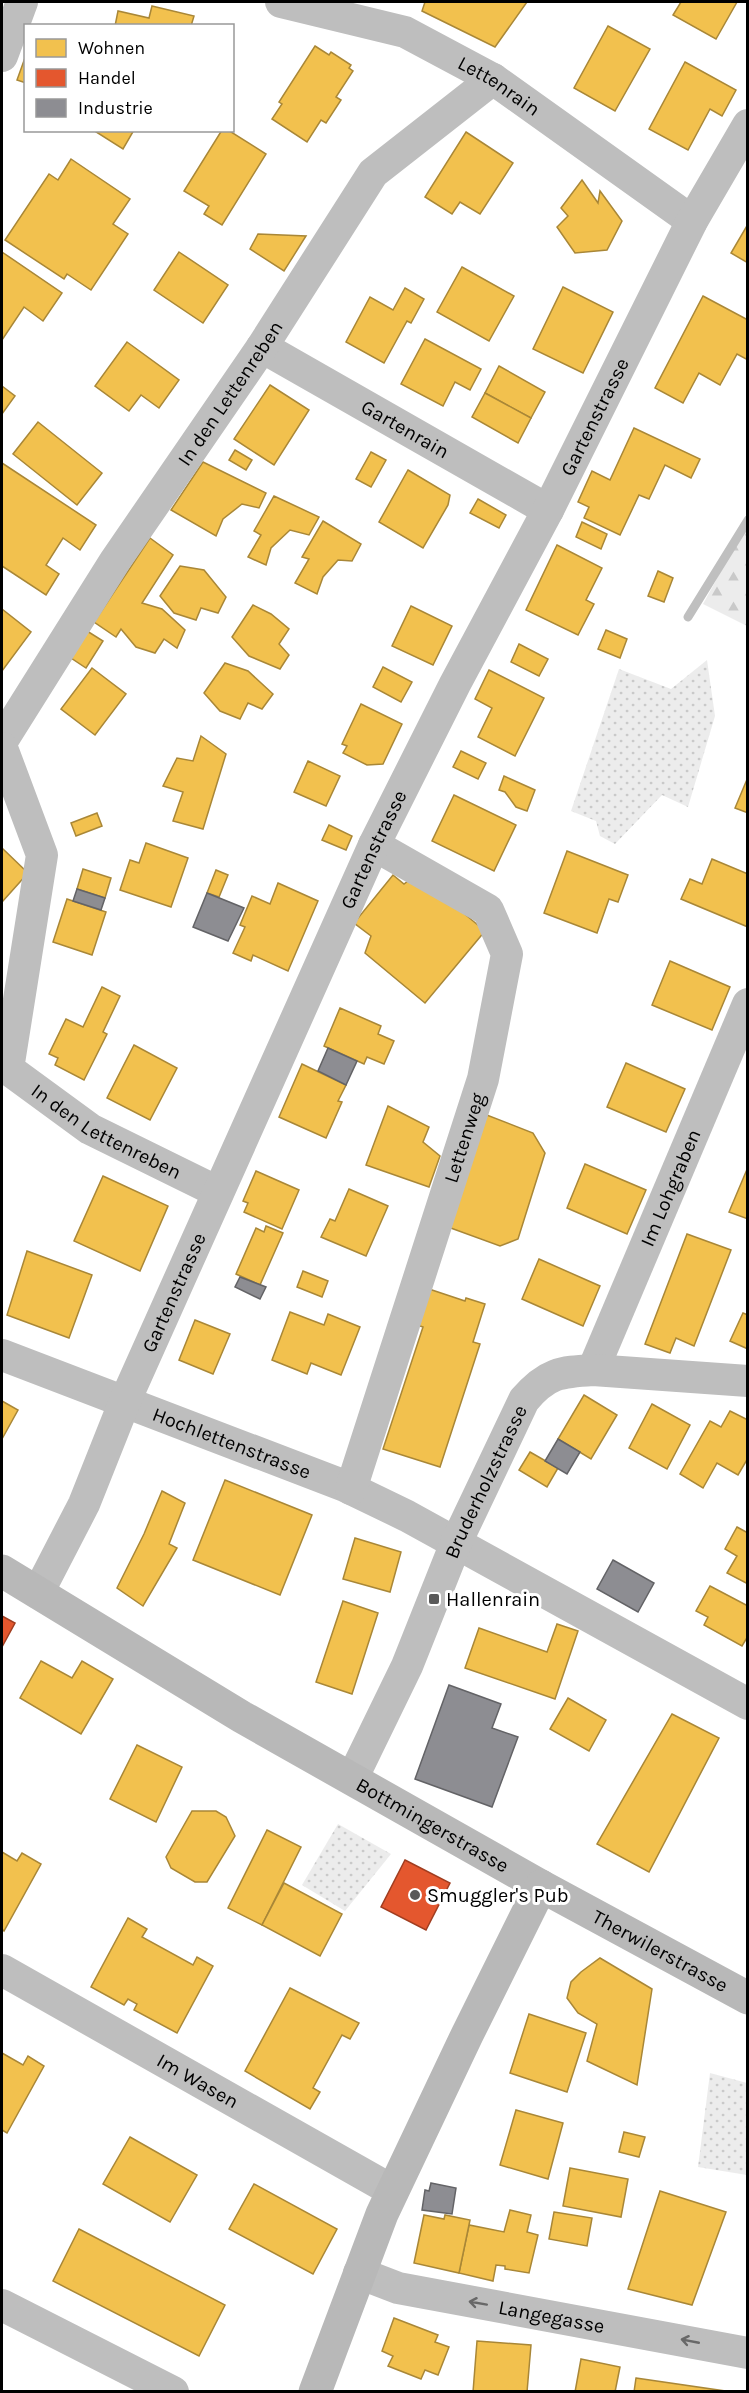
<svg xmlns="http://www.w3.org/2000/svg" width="749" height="2393" font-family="Karla,sans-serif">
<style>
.grass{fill:url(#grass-dots)}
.forest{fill:url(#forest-firs)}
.homes{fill:#f2c14e;stroke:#a98737;stroke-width:1.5}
.shops{fill:#e4572e;stroke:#a03d20;stroke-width:1.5}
.industry{fill:#8d8d92;stroke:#636366;stroke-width:1.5}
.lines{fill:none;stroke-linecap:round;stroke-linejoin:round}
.stream{stroke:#bfbfbf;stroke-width:9}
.street{stroke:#bebebe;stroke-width:32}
.secondary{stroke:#b8b8b8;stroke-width:33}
.oneway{stroke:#686868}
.poi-dot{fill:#595959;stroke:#fff;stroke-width:2}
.labels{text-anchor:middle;stroke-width:6;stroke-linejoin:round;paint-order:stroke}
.street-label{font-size:20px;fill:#000;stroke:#fff}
.poi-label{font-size:20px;fill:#000;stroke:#fff;text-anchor:start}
</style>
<defs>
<pattern id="grass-dots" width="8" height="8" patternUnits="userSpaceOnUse" patternTransform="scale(1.5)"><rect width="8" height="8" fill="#ececec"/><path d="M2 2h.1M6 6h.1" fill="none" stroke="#c9c9c9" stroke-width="1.8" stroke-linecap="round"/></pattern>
<pattern id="forest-firs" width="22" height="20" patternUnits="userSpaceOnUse" patternTransform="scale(1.5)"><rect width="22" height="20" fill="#ececec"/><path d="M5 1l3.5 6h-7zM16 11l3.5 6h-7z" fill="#c9c9c9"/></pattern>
</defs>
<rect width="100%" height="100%" fill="#fff"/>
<g class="grass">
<polygon points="707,660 715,716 688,807 662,795 615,844 600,836 596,821 571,811 619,669 671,689"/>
<polygon points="338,1824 391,1854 345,1911 302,1885"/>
<polygon points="710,2073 747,2083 747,2175 698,2167"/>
</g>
<polygon class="forest" points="747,524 748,626 747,626 703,604"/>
<g class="homes">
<polygon points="425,2 527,2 495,47 422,11"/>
<polygon points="681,2 737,2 716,39 673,15"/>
<polygon points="152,6 194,16 191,26 115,26 118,11 149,18"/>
<polygon points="608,26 650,49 615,111 574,88"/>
<polygon points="315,46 329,55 331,52 351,65 349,68 353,71 336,97 341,100 326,123 321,120 307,142 272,119 282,104 279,102"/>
<polygon points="26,55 26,83 17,80"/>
<polygon points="685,62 736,90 722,116 710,109 688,150 649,129"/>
<polygon points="93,130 134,130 123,149"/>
<polygon points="222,130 228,130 266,154 222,225 204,214 209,206 184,191"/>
<polygon points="466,132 513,163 480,214 460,202 452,214 425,197"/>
<polygon points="71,159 130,199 113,224 128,234 91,290 67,274 64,279 5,240 49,174 58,180"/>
<polygon points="582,180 598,203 600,191 622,221 607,250 575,253 557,227 568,216 561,208"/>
<polygon points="748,224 748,263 731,253"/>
<polygon points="258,234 306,236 284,271 250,249"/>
<polygon points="2,252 62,293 43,321 24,307 2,340"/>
<polygon points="179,252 228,285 203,323 154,290"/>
<polygon points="462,267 514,296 489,341 437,312"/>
<polygon points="563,287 613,312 583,373 533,349"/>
<polygon points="405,288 424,299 411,323 407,321 384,363 346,342 370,297 393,310"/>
<polygon points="703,296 748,320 748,360 737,354 720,385 699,373 683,403 655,388"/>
<polygon points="425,339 481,369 470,390 455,382 443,406 401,384"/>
<polygon points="127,342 179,380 159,408 141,395 129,411 95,386"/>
<polygon points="499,366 545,392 531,418 485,393"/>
<polygon points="270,385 309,410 274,465 234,439"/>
<polygon points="2,386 15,396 2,414"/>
<polygon points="485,393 531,418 518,443 472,417"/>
<polygon points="38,422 102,473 77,505 13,454"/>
<polygon points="634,428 700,459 691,478 665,465 649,499 639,495 620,535 584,518 589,507 578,502 592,471 610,480"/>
<polygon points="235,450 252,460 246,470 229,460"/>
<polygon points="371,452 386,460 371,487 356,479"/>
<polygon points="203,462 266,493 259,508 242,504 223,519 216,536 171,510"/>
<polygon points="2,463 96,525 80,550 63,538 46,565 59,574 46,595 2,566"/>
<polygon points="408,470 450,495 448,505 423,548 379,522"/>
<polygon points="274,496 319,517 309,535 290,530 271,548 266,565 248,557 261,535 254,531"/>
<polygon points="478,499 506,515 499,528 470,513"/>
<polygon points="323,521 361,544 352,561 338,560 323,577 317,594 295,583 309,559 302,557"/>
<polygon points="582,522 607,534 601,549 576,537"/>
<polygon points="150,538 173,555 142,603 162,609 185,630 177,648 164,639 155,653 136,647 121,629 116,637 94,622"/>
<polygon points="557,545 602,568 586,600 594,604 578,635 526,610"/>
<polygon points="180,566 204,570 226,597 218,613 201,608 196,620 174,613 160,596"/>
<polygon points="658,571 673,578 664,602 648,596"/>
<polygon points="253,605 271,614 289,629 279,644 289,655 280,669 249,656 232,637"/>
<polygon points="411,606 452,626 433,665 392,646"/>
<polygon points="2,609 31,632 2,671"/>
<polygon points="606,630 627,639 620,658 598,649"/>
<polygon points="87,631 103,641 86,668 71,658"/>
<polygon points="519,644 548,659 539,676 511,662"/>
<polygon points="225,663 248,671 273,694 262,709 248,703 240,719 220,711 204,693"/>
<polygon points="383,667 412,682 401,702 373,687"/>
<polygon points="92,668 126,694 95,735 61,709"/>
<polygon points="489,670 544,698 515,756 478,737 492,708 475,699"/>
<polygon points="361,704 402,724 383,764 367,765 343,753 347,746 342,744"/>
<polygon points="201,736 226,754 203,829 173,821 183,792 163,786 177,758 193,761"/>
<polygon points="461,751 486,763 478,779 453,767"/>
<polygon points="308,761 340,776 326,806 294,792"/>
<polygon points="504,776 535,790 527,811 516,807 505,792 499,790"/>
<polygon points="748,777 748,813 735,808"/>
<polygon points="454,795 516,825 494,871 432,841"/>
<polygon points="97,813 102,826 76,836 71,823"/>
<polygon points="329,825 352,836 346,850 322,840"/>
<polygon points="146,843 188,858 171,907 120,890 130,860 139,863"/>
<polygon points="2,848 28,873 2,902"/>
<polygon points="567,851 628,875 618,902 609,899 597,933 544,913"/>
<polygon points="712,859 748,874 748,927 681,899 690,879 702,884"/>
<polygon points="83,869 111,878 105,898 77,889"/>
<polygon points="216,870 228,875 219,897 207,893"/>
<polygon points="417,874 485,931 425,1003 365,953 371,936 354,923 393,875 404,884"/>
<polygon points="278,883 318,901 288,971 253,955 251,961 233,953 245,927 240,925 252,896 270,904"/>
<polygon points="67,899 106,912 92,955 53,942"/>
<polygon points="670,961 730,987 712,1030 652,1005"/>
<polygon points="102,987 120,996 103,1032 107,1034 84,1080 55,1065 58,1058 49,1054 66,1019 83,1027"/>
<polygon points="340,1008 381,1026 378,1034 394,1041 384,1064 367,1057 364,1064 324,1046"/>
<polygon points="134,1045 177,1068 150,1120 107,1098"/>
<polygon points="626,1063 685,1089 666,1132 607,1107"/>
<polygon points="302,1064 346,1085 338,1101 342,1102 326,1138 279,1117"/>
<polygon points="388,1106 429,1127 423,1142 440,1156 429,1187 366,1165"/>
<polygon points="479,1112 533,1133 545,1153 518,1239 500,1246 437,1223"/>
<polygon points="585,1164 646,1190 627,1234 567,1208"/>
<polygon points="748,1167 748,1219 729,1212"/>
<polygon points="256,1171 299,1190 282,1229 244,1212 248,1203 243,1201"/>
<polygon points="103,1176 168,1206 140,1271 74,1241"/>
<polygon points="349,1189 388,1206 366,1256 321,1237 330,1219 335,1221"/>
<polygon points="266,1226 283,1233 260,1285 236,1274 256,1228 264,1232"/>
<polygon points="687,1234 731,1250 694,1346 676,1338 670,1353 645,1344"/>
<polygon points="27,1251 92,1275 69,1338 7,1315"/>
<polygon points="539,1259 600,1286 583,1326 522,1299"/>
<polygon points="303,1271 328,1281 322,1297 297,1287"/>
<polygon points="429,1289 465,1301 466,1298 485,1304 473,1342 480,1344 440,1467 383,1449 423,1327 417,1325"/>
<polygon points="290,1312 324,1325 328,1314 360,1327 341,1375 311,1363 307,1374 272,1360"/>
<polygon points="743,1313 748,1315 748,1349 730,1341"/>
<polygon points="195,1320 230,1334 213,1374 179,1360"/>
<polygon points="584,1395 617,1415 591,1459 558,1439"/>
<polygon points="2,1401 18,1410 2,1439"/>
<polygon points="652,1404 690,1425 667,1469 629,1448"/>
<polygon points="730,1411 748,1420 748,1458 738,1475 717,1463 703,1488 680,1474 710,1421 721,1427"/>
<polygon points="530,1452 558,1468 547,1487 519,1470"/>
<polygon points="225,1480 312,1515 280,1595 193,1560"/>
<polygon points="162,1491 185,1503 169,1544 177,1548 143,1606 117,1588 144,1534"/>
<polygon points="737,1527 748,1533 748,1584 727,1573 737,1556 725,1549"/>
<polygon points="355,1538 401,1552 390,1592 343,1579"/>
<polygon points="710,1586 748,1606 748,1636 742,1646 704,1625 708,1617 696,1611"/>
<polygon points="343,1601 378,1613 352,1694 316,1682"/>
<polygon points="557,1624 578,1631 555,1699 465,1668 479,1628 547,1652"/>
<polygon points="41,1661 72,1678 82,1661 113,1679 81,1734 20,1698"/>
<polygon points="568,1698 606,1720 589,1751 550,1729"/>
<polygon points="672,1714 719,1738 649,1872 597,1844"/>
<polygon points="137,1745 182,1767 156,1822 110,1799"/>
<polygon points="192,1811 216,1811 226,1817 235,1836 207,1882 195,1882 171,1868 166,1857"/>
<polygon points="267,1830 301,1847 262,1925 228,1908"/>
<polygon points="2,1852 17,1861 22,1853 41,1864 4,1931 2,1929"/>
<polygon points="284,1883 342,1914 320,1956 262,1925"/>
<polygon points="128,1918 147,1929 142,1937 193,1965 197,1957 213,1966 177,2033 134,2010 137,2004 128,1999 124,2005 91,1987"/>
<polygon points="600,1958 652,1989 637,2085 587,2061 597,2024 578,2013 567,1998 571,1982 581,1972"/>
<polygon points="290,1988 359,2023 350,2039 342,2035 313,2088 320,2092 310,2109 245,2071"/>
<polygon points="529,2014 586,2033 567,2092 510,2073"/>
<polygon points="2,2053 23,2065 28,2056 44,2066 7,2133 2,2130"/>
<polygon points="516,2110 563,2123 548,2179 500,2165"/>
<polygon points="624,2132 645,2137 639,2157 619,2152"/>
<polygon points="130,2137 197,2175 170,2222 103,2184"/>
<polygon points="570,2168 628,2179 621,2217 563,2206"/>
<polygon points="254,2184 337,2229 313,2274 229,2229"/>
<polygon points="660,2191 726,2212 692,2305 628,2289"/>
<polygon points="510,2210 531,2215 527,2232 538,2235 529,2273 505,2269 505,2266 496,2265 493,2281 459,2273 469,2225 504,2232"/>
<polygon points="554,2212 592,2218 587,2246 549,2239"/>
<polygon points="424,2215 444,2219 445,2215 470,2220 459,2273 414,2263"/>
<polygon points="79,2229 225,2305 199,2356 53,2281"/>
<polygon points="394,2318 438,2335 435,2342 449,2347 438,2375 425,2370 421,2379 388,2366 393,2356 382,2351"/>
<polygon points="477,2341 531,2345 527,2392 473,2392"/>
<polygon points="581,2359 620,2367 615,2392 575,2392"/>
<polygon points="636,2378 725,2391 725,2392 634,2392"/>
</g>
<g class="shops">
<polygon points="2,1616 15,1623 2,1647"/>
<polygon points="405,1860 450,1883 426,1930 381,1907"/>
</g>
<g class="industry">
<polygon points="77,889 105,898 101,910 73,901"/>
<polygon points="207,893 244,908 228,941 193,927"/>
<polygon points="328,1048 357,1061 346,1085 318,1071"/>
<polygon points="240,1277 266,1287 260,1299 235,1287"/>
<polygon points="558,1439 580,1452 567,1474 545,1461"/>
<polygon points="613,1560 654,1583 638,1612 597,1589"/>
<polygon points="449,1685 501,1704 492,1728 518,1737 492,1807 415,1779"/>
<polygon points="431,2183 456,2188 452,2214 422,2210 425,2190 429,2191"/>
</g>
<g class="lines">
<polyline class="stream" points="688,617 748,520"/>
<g class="street">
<path id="s1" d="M281,2L405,32L493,79L692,221"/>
<polyline points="2,56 22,2"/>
<path id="s2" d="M262,347L548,510"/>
<path id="s3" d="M2,741L115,561L262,347L373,173L493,79"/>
<path id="s4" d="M2,748L42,855L8,1069L90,1129L218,1192"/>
<path id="s5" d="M2,1355L345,1486L407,1516L748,1704"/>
<path id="s6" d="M593,1370L748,1004"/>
<path id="s7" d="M351,1489L483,1079L507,954L488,910L374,845"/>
<path id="s8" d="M38,1593L84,1504L125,1401L374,845L455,684L548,510L692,221L748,125"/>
<path id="s9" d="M352,1779L407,1666L456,1543L524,1400C547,1373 560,1372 593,1370L748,1381"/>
<path id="s10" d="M2,1970L393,2191"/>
<path id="s11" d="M359,2273L398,2288L748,2353"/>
<polyline points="2,2305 173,2392"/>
</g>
<g class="secondary">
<path id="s12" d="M2,1571L242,1717L541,1886L748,1998"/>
<polyline points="315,2392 382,2214 467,2035 541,1886"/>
</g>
</g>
<defs><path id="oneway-shaft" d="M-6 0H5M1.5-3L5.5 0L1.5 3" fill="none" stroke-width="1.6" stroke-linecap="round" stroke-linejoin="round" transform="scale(1.5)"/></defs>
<g class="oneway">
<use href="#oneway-shaft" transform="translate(478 2303) rotate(-170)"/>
<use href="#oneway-shaft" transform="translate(690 2341) rotate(-169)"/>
</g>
<g class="poi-dot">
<rect x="428" y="1593" width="12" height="12" rx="3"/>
<circle cx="415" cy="1895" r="6"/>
</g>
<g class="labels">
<g class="street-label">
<text dy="7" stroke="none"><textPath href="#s1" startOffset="236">Lettenrain</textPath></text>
<text dy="7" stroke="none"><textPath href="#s3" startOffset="416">In den Lettenreben</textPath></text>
<text dy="7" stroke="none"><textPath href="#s8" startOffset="1302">Gartenstrasse</textPath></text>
<text dy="7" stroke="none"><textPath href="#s2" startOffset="165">Gartenrain</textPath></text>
<text dy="7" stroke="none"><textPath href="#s8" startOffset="816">Gartenstrasse</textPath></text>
<text dy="7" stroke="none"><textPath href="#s4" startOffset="448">In den Lettenreben</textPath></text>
<text dy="7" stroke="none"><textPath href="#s7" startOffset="369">Lettenweg</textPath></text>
<text dy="7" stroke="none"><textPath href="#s6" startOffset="198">Im Lohgraben</textPath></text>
<text dy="7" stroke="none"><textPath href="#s8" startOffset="330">Gartenstrasse</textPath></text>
<text dy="7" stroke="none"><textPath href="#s5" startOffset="246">Hochlettenstrasse</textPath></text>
<text dy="7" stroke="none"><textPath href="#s9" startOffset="326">Bruderholzstrasse</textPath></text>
<text dy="7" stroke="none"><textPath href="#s12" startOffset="500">Bottmingerstrasse</textPath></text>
<text dy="7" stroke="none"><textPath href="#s12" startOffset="760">Therwilerstrasse</textPath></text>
<text dy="7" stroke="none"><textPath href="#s10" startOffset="225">Im Wasen</textPath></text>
<text dy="7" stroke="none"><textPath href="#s11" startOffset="198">Langegasse</textPath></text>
</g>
<g class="poi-label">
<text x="446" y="1606">Hallenrain</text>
<text x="427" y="1902">Smuggler's Pub</text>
</g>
</g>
<rect width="749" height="2393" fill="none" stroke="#000000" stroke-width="6"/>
<rect x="24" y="24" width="210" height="108" fill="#ffffff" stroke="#999999" stroke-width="1.5"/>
<rect x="36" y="39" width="30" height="18" fill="#f2c14e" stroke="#999999" stroke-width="1.5"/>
<text x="78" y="54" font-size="18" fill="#000000">Wohnen</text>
<rect x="36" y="69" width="30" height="18" fill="#e4572e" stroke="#999999" stroke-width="1.5"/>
<text x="78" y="84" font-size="18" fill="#000000">Handel</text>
<rect x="36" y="99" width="30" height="18" fill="#8d8d92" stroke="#999999" stroke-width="1.5"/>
<text x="78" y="114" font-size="18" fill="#000000">Industrie</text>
</svg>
